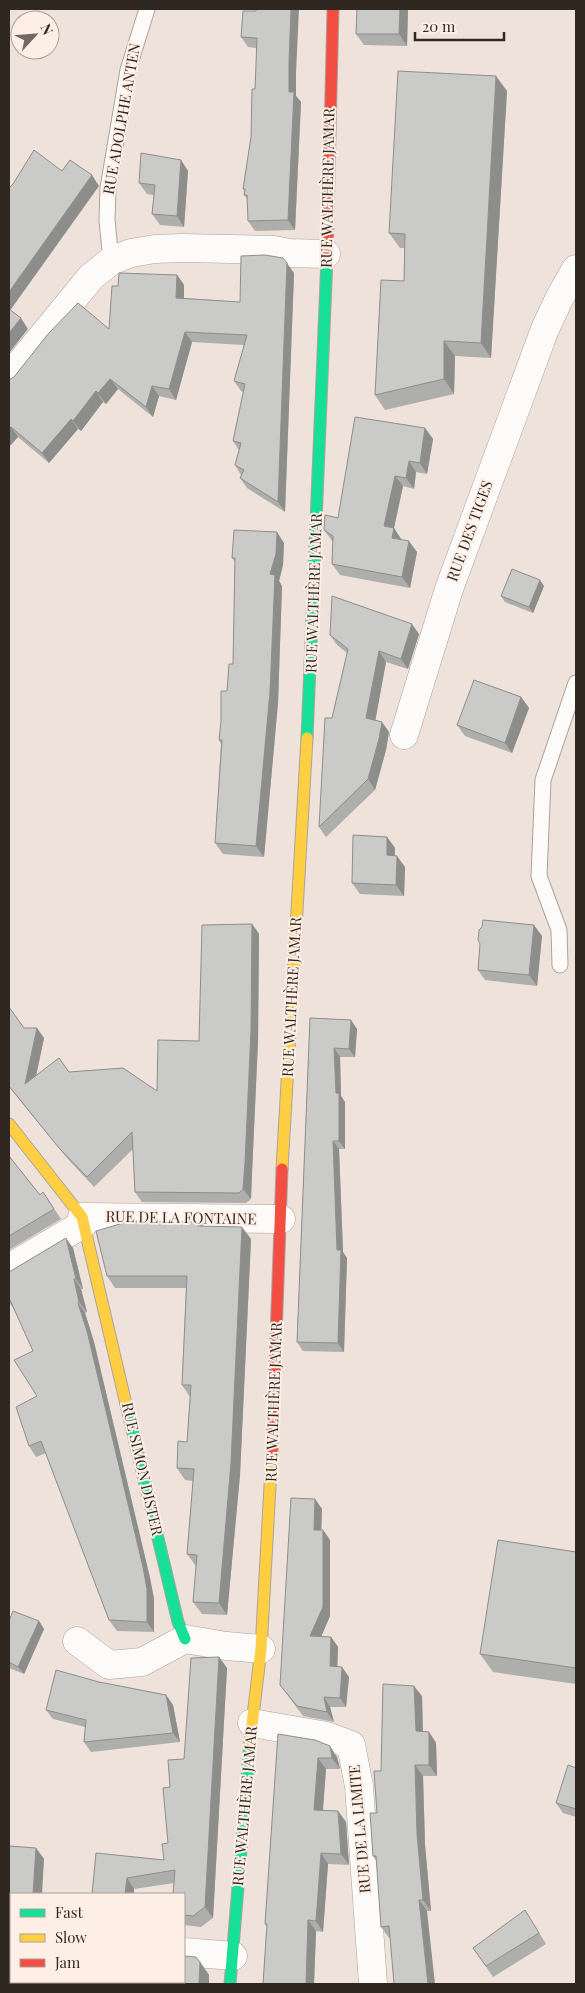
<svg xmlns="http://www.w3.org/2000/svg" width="585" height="1993" font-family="'Playfair Display',serif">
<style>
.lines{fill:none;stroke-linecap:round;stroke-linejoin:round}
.lane-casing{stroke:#aca29c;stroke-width:17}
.street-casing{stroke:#aca29c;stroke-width:29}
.fast-casing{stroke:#aca29c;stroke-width:13}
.slow-casing{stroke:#aca29c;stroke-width:13}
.jam-casing{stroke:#aca29c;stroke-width:13}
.lane{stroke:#fdfbf9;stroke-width:15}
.street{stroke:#fdfbf9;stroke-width:28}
.fast{stroke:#16e098;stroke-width:11}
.slow{stroke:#ffcf43;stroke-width:11}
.jam{stroke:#f24e42;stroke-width:11}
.wall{fill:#aeaeac}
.shaded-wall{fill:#8d8d8c}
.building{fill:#cacac8;stroke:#8d8d8c}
.labels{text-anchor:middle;stroke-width:4;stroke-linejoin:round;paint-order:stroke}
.street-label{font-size:15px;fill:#302721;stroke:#feefe6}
</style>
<rect width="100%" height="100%" fill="#efe2da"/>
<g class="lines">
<g class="lane-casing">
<g id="lane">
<polyline points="111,261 107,220 108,188 128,70 147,9"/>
<polyline points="560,965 559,930 539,876 543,780 576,683"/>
</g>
</g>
<g class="street-casing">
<g id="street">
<polyline points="9,377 91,277 111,261 131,253 155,249 182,248 274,250 289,253 326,254"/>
<polyline points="404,735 449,589 545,329 560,297 576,269"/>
<polyline points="82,1217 281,1219"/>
<polyline points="9,1268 83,1224"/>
<polyline points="77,1641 109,1665 142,1662 185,1639 226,1646 261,1649"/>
<polyline points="252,1723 327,1736 351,1745 359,1786 373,1984"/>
<polyline points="9,1939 11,1939"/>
<polyline points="184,1952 233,1956"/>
</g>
</g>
<g class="fast-casing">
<g id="fast">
<polyline points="307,738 327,258"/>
<polyline points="126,1404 178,1622 185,1639"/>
<polyline points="230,1984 250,1741"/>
</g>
</g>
<g class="slow-casing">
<g id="slow">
<polyline points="9,1124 82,1217 126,1404"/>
<polyline points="282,1169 307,738"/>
<polyline points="250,1741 261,1649 272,1450"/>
</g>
</g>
<g class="jam-casing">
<g id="jam">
<polyline points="327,258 333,9"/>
<polyline points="272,1450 282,1169"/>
</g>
</g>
<use href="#lane" class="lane"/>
<use href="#street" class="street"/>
<use href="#fast" class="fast"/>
<use href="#slow" class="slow"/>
<use href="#jam" class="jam"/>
</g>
<g class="wall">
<polygon points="357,9 408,9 407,46 364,45 356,34"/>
<polygon points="256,11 296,73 296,96 301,102 295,230 255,231 248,221 248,200 244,195 245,191 243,189 251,137 255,89 257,48 248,47 241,37"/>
<polygon points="507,91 491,358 455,356 454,394 385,410 375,395 404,281 404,248 400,248 389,233"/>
<polygon points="181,160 188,171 184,227 160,225 152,214 154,195 147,194 139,183"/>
<polygon points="294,273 285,512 247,488 240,478 241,475 235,465 239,450 233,441 243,392 241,391 234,381 244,345 192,342 176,400 159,396 153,417 118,389 106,404 103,402 81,431 78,429 49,463 18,437 9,447 9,380 109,329 118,286 177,275 184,285 184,298 240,302"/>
<polygon points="425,428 433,439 427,474 416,472 414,489 403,486 394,528 401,539 401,540 417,552 410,588 340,575 332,564 333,542 324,530 338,518"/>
<polygon points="284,543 283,565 279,581 282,586 278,703 264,857 223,854 215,843 221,744 219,740 233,664 235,562 232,558"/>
<polygon points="544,586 533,613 505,602 501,596"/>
<polygon points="419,634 408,669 386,662 375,720 382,722 389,732 386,750 375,790 326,837 319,827 332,718 347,653 337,645 330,635"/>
<polygon points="521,697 529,708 512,753 465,736 457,725"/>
<polygon points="387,837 395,848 395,856 405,867 404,896 360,894 352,883"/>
<polygon points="252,924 259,934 258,1041 252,1173 251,1199 246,1203 142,1202 135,1192 133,1149 94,1187 67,1158 9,1087 9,1007 24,1028 44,1038 36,1076 69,1072 157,1091 199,1041"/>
<polygon points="482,927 542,936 537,986 485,980 478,970"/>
<polygon points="310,1018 351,1020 357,1029 355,1057 340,1057 341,1096 345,1102 345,1149 339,1149 343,1252 347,1258 344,1352 303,1351 297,1342"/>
<polygon points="9,1156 40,1195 43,1192 61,1219 9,1250"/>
<polygon points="202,1222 205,1226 251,1239 240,1475 227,1615 202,1614 193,1602 196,1566 187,1554 193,1481 185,1480 177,1468 187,1442 190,1397 182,1385 186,1288 115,1288 107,1276"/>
<polygon points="73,1248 83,1289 81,1289 87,1312 85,1313 94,1342 150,1578 154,1599 154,1632 117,1631 109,1620 46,1453 36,1457 29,1446 37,1396 33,1351 15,1311 9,1302 9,1272"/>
<polygon points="315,1499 322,1509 321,1530 323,1530 330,1540 330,1616 321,1637 331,1637 338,1647 337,1667 349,1677 346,1707 330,1707 334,1722 303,1716 280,1685"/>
<polygon points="576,1552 576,1684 493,1672 480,1654"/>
<polygon points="9,1621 39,1621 44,1629 24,1674 9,1668"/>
<polygon points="219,1657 227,1668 213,1918 201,1927 184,1925 184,1894 174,1883 134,1889 134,1894 92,1894 164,1860 168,1843 170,1787 184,1759"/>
<polygon points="99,1682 166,1695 173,1705 180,1742 91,1752 84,1742 85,1727 53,1719 46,1710"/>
<polygon points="422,1696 423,1732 429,1732 436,1743 437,1776 423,1776 425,1845 431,1911 427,1911 389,1938 381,1927 377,1862 373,1856 381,1771"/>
<polygon points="278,1734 337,1757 340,1769 326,1769 323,1810 338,1811 346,1822 349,1865 328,1864 323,1932 316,1931 314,1984 263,1984 267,1927 265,1924"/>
<polygon points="576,1768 576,1817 563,1813 556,1803"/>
<polygon points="9,1846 36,1848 44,1859 11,1894 11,1910 9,1910"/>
<polygon points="532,1921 546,1944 493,1977 473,1948"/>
<polygon points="200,1962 209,1975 209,1984 9,1984 11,1982 184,1982"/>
</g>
<g class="shaded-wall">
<polygon points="291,9 299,9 296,73 296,96 301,102 295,230 288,220 289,63"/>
<polygon points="400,9 408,9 407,46 399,34"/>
<polygon points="496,76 507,91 491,358 481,343"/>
<polygon points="181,160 188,171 184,227 177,216"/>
<polygon points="92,175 99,186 9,312 9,292"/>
<polygon points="287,263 294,273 285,512 278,502"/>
<polygon points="177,275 184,285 184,308 176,298"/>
<polygon points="21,318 28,329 9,353 9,333"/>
<polygon points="185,332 192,342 176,400 169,389"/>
<polygon points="444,341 455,356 454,394 444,379"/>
<polygon points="110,379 118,389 106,404 98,393"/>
<polygon points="152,386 159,396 153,417 146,407"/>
<polygon points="96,391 103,402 81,431 73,421"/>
<polygon points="71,419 78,429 49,463 42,453"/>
<polygon points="11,427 18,437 9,447 9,429"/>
<polygon points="425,428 433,439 427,474 420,463"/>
<polygon points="409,461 416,472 414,489 406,478"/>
<polygon points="395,476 403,486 392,537 384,526"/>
<polygon points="394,528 401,539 400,549 392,538"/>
<polygon points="277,532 284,543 283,565 279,581 282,586 278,703 264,857 256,846 270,574"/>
<polygon points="409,541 417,552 410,588 402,577"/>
<polygon points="540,580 544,586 533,613 529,607"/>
<polygon points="412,624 419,634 408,669 401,659"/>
<polygon points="379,651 386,662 374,728 366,718"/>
<polygon points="521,697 529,708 512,753 505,743"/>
<polygon points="382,722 389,732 386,750 375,790 368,779"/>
<polygon points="387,837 395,848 394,866 387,855"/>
<polygon points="397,856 405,867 404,896 396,885"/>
<polygon points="252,924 259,934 258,1041 252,1173 251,1199 243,1189"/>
<polygon points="534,925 542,936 537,986 529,975"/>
<polygon points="351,1020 357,1029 355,1057 349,1049"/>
<polygon points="37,1028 44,1038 32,1095 25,1084"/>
<polygon points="334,1048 340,1057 341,1096 345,1102 345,1149 339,1141 336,1093"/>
<polygon points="333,1141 339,1149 343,1252 347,1258 344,1352 338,1343 337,1250"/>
<polygon points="242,1227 251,1239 240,1475 227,1615 219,1603"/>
<polygon points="66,1238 73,1248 83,1289 76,1279"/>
<polygon points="74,1279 81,1289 87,1312 79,1302"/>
<polygon points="78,1303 85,1313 94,1342 150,1578 154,1599 154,1632 147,1622"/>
<polygon points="315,1499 322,1509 321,1539 314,1530"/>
<polygon points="323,1530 330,1540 330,1616 317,1646 310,1636"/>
<polygon points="39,1621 44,1629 24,1674 18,1667"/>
<polygon points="331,1637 338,1647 337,1676 330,1666"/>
<polygon points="219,1657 227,1668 213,1918 205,1907"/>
<polygon points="342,1667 349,1677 346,1707 340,1698"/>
<polygon points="414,1686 422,1696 423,1742 416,1731"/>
<polygon points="166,1695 173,1705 180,1742 173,1733"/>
<polygon points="324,1697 330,1707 334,1722 327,1712"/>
<polygon points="429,1732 436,1743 437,1776 429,1765"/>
<polygon points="330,1746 337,1757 340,1769 332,1758"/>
<polygon points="318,1758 326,1769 322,1820 314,1810"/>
<polygon points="415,1765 423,1776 425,1845 431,1911 423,1900 417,1834"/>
<polygon points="338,1811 346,1822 349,1865 341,1854"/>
<polygon points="36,1848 44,1859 42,1894 33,1894"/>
<polygon points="321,1853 328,1864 323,1932 316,1921"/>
<polygon points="127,1878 134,1889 134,1894 125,1894"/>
<polygon points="419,1900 427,1911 435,1984 428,1984"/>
<polygon points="308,1920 316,1931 314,1984 306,1984"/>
<polygon points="200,1962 209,1975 209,1984 199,1984"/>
</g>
<g class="building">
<polygon points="256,9 291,9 289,63 289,92 294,92 288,220 248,221 247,195 244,195 245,189 243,189 251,137 252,89 255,89 257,38 241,37 243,11 256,11"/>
<polygon points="357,9 400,9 399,34 356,34"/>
<polygon points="398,71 496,76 481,343 444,341 444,379 375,395 381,280 404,281 405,234 389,233"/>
<polygon points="34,150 62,171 70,160 92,175 9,292 9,188 13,184"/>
<polygon points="141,153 181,160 177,216 152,214 155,185 139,183"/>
<polygon points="265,255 283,258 287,263 278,502 240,478 244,470 235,465 241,443 233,441 245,384 234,381 247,335 185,332 169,389 152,386 146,407 110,379 98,393 96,391 73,421 71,419 42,453 11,427 9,429 9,380 14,377 48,334 78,303 109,329 112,286 118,286 119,273 177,275 176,298 240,302 241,256"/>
<polygon points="9,309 21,318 9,333"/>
<polygon points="355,417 425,428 420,463 409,461 406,478 395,476 384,526 394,528 392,538 409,541 402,577 332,564 333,536 324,530 325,515 338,518"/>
<polygon points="234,530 277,532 276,554 270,574 275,575 270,692 256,846 215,843 222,740 219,740 221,721 221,691 227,691 229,664 233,664 235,558 232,558"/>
<polygon points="512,569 540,580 529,607 501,596"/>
<polygon points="332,596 412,624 401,659 379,651 366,718 382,722 379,739 368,779 319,827 325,718 332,718 348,649 330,635"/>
<polygon points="474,680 521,697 505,743 457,725"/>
<polygon points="353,835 387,837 387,855 397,856 396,885 352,883"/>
<polygon points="483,920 534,925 529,975 478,970 480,944 478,940 479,930 482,927"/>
<polygon points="252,924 251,1031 245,1163 243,1189 239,1193 135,1192 132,1132 87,1177 59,1148 9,1086 9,1007 24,1028 37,1028 25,1084 59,1058 69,1072 123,1068 157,1091 158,1040 199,1041 202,925"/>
<polygon points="310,1018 351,1020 349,1049 334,1048 336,1093 339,1093 339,1141 333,1141 337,1250 341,1250 338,1343 297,1342"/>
<polygon points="9,1156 40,1195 43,1192 54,1209 9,1236"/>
<polygon points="130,1221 202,1222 197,1226 242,1227 231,1463 219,1603 193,1602 197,1555 187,1554 194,1469 177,1468 178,1441 187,1442 191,1385 182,1385 187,1276 107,1276 96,1231"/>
<polygon points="66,1238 76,1279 74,1279 79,1302 78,1303 87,1331 143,1567 147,1589 147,1622 109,1620 41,1441 29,1446 16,1407 37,1396 14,1360 33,1351 10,1300 9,1300 9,1272"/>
<polygon points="291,1498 315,1499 314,1530 323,1530 323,1607 310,1636 331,1637 330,1666 342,1667 340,1698 324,1697 327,1712 297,1706 280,1685"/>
<polygon points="498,1540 576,1552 576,1668 480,1654"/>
<polygon points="13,1611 39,1621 18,1667 9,1662 9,1621"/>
<polygon points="219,1657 205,1907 193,1916 184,1915 184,1894 173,1894 175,1870 127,1878 125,1894 92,1894 96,1853 164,1860 162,1844 168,1843 163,1788 170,1787 168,1760 184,1759 191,1658"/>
<polygon points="56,1670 99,1682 166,1695 173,1733 84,1742 86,1720 46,1710"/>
<polygon points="383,1684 414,1686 416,1731 429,1732 429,1765 415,1765 417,1834 423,1900 419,1900 428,1984 394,1984 389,1926 381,1927 376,1856 373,1856 370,1813 377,1813 374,1771 381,1771"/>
<polygon points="278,1734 315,1740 330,1746 332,1758 318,1758 314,1810 338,1811 341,1854 321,1853 316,1921 308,1920 306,1984 263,1984 267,1924 265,1924"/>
<polygon points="568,1765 576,1768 576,1809 556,1803"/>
<polygon points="9,1846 36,1848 33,1894 11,1894 11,1900 9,1899"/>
<polygon points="525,1910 539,1933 486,1966 473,1948"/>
<polygon points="9,1945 11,1946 11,1982 87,1982 87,1984 9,1984"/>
<polygon points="184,1956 196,1957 200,1962 199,1984 153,1984 147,1983 118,1982 184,1982"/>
</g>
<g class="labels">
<g class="street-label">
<text transform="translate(122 119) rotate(-80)" y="5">RUE ADOLPHE ANTEN</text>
<text transform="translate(328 188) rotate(-89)" y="5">RUE WALTHÈRE JAMAR</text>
<text transform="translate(470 531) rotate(-70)" y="5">RUE DES TIGES</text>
<text transform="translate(314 593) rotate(-88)" y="5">RUE WALTHÈRE JAMAR</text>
<text transform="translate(292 997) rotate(-87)" y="5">RUE WALTHÈRE JAMAR</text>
<text transform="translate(181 1218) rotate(1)" y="5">RUE DE LA FONTAINE</text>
<text transform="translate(274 1402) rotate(-88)" y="5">RUE WALTHÈRE JAMAR</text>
<text transform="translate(142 1469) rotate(77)" y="5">RUE SIMON DISTER</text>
<text transform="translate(245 1806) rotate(-85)" y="5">RUE WALTHÈRE JAMAR</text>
<text transform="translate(360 1829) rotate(-95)" y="5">RUE DE LA LIMITE</text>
</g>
</g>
<rect width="585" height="1993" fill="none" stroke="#302721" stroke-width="20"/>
<rect x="10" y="1893" width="175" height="90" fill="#feefe6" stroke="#ac9f97"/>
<rect x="20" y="1909" width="25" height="8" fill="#16e098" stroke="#ac9f97"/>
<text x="55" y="1918" font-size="15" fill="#302721">Fast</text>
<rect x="20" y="1934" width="25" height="8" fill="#ffcf43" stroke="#ac9f97"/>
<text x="55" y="1943" font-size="15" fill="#302721">Slow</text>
<rect x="20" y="1959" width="25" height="8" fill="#f24e42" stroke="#ac9f97"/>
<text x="55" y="1968" font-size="15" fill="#302721">Jam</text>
<g transform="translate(35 35) rotate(64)"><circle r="24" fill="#feefe6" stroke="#ac9f97"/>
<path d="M0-4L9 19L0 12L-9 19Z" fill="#736862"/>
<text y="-8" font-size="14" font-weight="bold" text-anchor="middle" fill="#302721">N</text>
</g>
<path d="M415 32v8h89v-8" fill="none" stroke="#302721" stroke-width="2.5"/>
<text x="422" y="32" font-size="15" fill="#302721" stroke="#feefe6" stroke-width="4" paint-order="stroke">20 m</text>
</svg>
